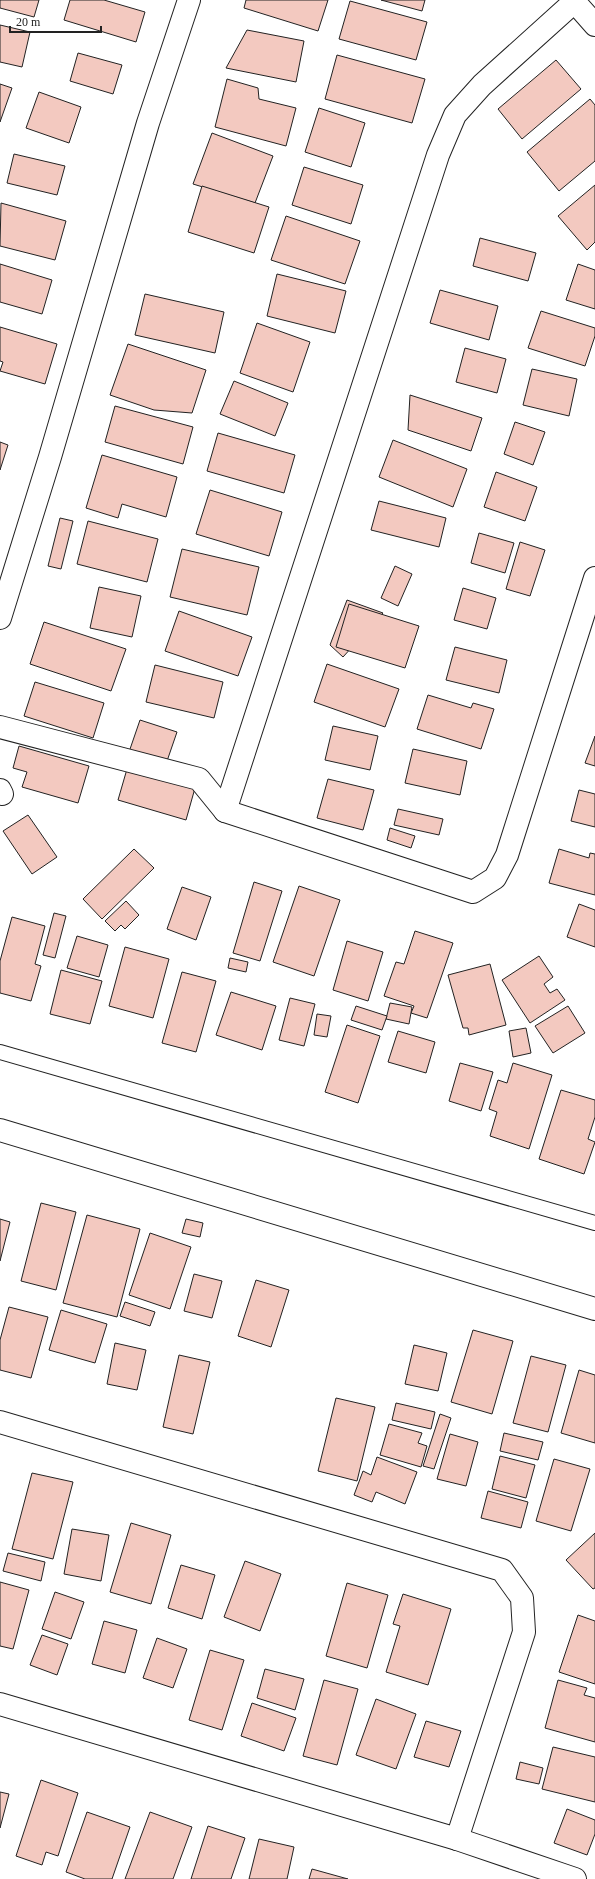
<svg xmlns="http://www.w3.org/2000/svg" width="595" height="1879" font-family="Georgia,serif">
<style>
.building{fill:#f3c9c0;stroke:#222}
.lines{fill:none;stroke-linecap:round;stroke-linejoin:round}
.lane-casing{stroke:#222;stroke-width:16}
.street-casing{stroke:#222;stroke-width:24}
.lane{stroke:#fff;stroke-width:14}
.street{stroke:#fff;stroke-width:22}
</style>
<rect width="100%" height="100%" fill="#fff"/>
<g class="building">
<polygon points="0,0 39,0 34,17 0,8"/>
<polygon points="70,0 104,0 145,12 136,42 64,20"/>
<polygon points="246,0 328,0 318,31 244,8"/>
<polygon points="381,0 425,0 422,11"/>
<polygon points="350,1 427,22 416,60 339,39"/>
<polygon points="0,25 30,32 22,67 0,62"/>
<polygon points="247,30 304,41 296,82 226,68"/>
<polygon points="78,53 122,65 113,94 70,81"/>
<polygon points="337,55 425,79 412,123 325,99"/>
<polygon points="556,60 581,89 522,139 498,109"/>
<polygon points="227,79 258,88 259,99 296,108 286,146 215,127"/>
<polygon points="0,84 12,88 0,122"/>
<polygon points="39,92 81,107 69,143 26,128"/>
<polygon points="590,99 595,105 595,161 559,191 527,152"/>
<polygon points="319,108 365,123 351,167 305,152"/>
<polygon points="212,133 273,156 255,203 193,184"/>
<polygon points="14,154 65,166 57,195 7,183"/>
<polygon points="304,167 363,185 351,224 292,205"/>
<polygon points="595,185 595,242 587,250 558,216"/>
<polygon points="202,186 269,207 254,253 188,232"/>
<polygon points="1,203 66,221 55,260 0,246"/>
<polygon points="286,216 360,241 345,284 271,260"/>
<polygon points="480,238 536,253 528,281 473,266"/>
<polygon points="0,264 52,280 42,314 0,302"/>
<polygon points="578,264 595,270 595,309 566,300"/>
<polygon points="277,274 346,291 335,333 267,316"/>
<polygon points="440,290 498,306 489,340 430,323"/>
<polygon points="145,294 224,312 215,353 135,335"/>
<polygon points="541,311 595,328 595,336 585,366 528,348"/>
<polygon points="257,323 310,342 293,392 240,373"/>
<polygon points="0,327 57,344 45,384 0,371 3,362 0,361"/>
<polygon points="128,344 206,370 192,413 154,410 110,395"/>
<polygon points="465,348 506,359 497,393 456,382"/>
<polygon points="532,369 577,379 569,416 523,405"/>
<polygon points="234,381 288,403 275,436 220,414"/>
<polygon points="410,395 482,418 471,451 408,430"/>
<polygon points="115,406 193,427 183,464 105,442"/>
<polygon points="515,422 545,432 533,465 504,454"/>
<polygon points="218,433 295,455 284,493 207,471"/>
<polygon points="393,440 467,469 453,507 379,477"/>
<polygon points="0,442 8,445 0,470"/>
<polygon points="102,455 177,477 166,517 122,504 118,518 86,508"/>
<polygon points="496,472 537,487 525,521 484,507"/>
<polygon points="210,490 282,512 269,556 196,534"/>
<polygon points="379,501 446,518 439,547 371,530"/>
<polygon points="60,518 73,521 61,569 48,566"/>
<polygon points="88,521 158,539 147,582 77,564"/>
<polygon points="479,533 514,543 505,573 471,563"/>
<polygon points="520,542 545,550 530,596 506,589"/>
<polygon points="182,549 259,567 247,615 170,597"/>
<polygon points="395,566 412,574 398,606 381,598"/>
<polygon points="99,587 141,596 132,637 90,628"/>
<polygon points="463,588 496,598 487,629 454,620"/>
<polygon points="347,600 383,613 343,657 330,645"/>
<polygon points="349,604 419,626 405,668 336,647"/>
<polygon points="179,611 252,637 238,676 165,651"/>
<polygon points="44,622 126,649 111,691 30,664"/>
<polygon points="455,647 507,660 499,693 446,680"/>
<polygon points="327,664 399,689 385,727 314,702"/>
<polygon points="155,665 223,682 214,718 146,702"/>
<polygon points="35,682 104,703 93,738 24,716"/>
<polygon points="428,695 471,708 473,703 494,709 481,749 417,729"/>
<polygon points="140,720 177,732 166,764 129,752"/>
<polygon points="333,726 378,736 370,770 325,760"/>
<polygon points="595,736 595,766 585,763"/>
<polygon points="19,746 89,766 78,803 22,787 27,772 13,768"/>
<polygon points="413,749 467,761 460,795 405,783"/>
<polygon points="127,769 195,788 186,820 118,800"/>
<polygon points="328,779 374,790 363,830 317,818"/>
<polygon points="579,790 595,794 595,827 571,821"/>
<polygon points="398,809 443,819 439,835 394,825"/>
<polygon points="28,815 57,857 32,874 3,831"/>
<polygon points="390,828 415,836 411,848 387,840"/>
<polygon points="134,849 154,868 102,919 83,899"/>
<polygon points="559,849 589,858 590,853 595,854 595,895 549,883"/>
<polygon points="254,882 282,891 260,961 233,953"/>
<polygon points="299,886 340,900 314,976 273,962"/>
<polygon points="182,887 211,897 196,940 167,929"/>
<polygon points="126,901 139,915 125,929 121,925 115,931 105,921"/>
<polygon points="579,904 595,910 595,947 567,937"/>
<polygon points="54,913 66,916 55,958 43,955"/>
<polygon points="12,917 45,926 35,964 41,966 31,1001 0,993 0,961"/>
<polygon points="415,931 453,943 427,1018 411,1013 414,1006 384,996 396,962 404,964"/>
<polygon points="77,936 108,945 99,977 67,968"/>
<polygon points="347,941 383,952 368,1001 333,990"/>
<polygon points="125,947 169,959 153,1018 109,1006"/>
<polygon points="539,956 553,977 544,984 550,993 557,989 565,1000 530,1023 502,980"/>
<polygon points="230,958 248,962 246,972 228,968"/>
<polygon points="490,964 506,1025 469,1035 468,1028 463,1028 448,975"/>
<polygon points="61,970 102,981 90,1024 50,1014"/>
<polygon points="182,972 216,981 196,1052 162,1043"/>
<polygon points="231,992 276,1006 262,1050 216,1035"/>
<polygon points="290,998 315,1004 304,1046 279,1040"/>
<polygon points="390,1003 412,1007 409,1024 386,1019"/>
<polygon points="356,1006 387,1016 382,1030 351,1020"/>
<polygon points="568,1006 585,1033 553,1053 535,1026"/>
<polygon points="317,1014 331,1016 327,1037 314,1035"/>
<polygon points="347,1025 380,1036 358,1103 325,1092"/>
<polygon points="526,1028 531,1053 513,1057 509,1031"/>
<polygon points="398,1031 435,1042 426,1073 388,1062"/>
<polygon points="460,1063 493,1072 481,1111 449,1101"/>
<polygon points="513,1063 552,1075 529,1149 490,1136 497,1112 489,1109 498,1080 507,1083"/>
<polygon points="561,1090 595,1100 595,1117 588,1139 595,1142 584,1174 539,1159"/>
<polygon points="41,1203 76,1212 56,1290 21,1281"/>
<polygon points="87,1215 140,1229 117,1317 63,1303"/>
<polygon points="0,1219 10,1222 0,1261"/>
<polygon points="186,1219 203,1223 200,1237 182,1233"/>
<polygon points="150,1233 191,1247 170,1309 129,1295"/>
<polygon points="194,1274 222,1281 212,1318 184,1311"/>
<polygon points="256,1280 289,1290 271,1347 238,1336"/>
<polygon points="125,1302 155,1312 150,1326 120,1316"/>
<polygon points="9,1307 48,1317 31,1378 0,1370 0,1340"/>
<polygon points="61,1310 107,1324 95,1363 49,1350"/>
<polygon points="473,1330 513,1341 492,1414 451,1402"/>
<polygon points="115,1343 146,1350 137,1390 107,1384"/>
<polygon points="414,1345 447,1353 438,1391 405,1384"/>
<polygon points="179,1355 210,1362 193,1434 163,1427"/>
<polygon points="531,1356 566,1365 548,1432 513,1423"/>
<polygon points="579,1370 595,1375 595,1443 561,1433"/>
<polygon points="336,1398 375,1407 357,1481 318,1471"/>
<polygon points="396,1403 435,1412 431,1429 392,1420"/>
<polygon points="440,1414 451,1418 434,1469 423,1466"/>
<polygon points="389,1424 422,1433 418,1443 427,1446 421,1467 380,1455"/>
<polygon points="504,1433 543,1442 538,1460 500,1451"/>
<polygon points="450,1434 478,1442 466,1486 437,1479"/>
<polygon points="500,1456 535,1465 526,1498 492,1489"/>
<polygon points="377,1457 417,1472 405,1504 376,1492 372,1502 354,1495 363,1471 371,1475"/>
<polygon points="554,1459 590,1469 571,1531 536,1521"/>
<polygon points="32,1473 73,1482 53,1559 12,1549"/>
<polygon points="488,1491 528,1502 521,1528 481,1518"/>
<polygon points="131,1523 171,1535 151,1604 110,1592"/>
<polygon points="72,1529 109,1535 101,1581 64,1574"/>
<polygon points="595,1533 595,1588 593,1589 566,1560"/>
<polygon points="8,1553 45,1562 41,1581 3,1571"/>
<polygon points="245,1561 281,1574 260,1631 224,1617"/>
<polygon points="181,1565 215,1575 202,1619 168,1608"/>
<polygon points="0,1582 29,1590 13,1649 0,1646"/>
<polygon points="347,1583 388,1595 367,1668 326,1656"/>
<polygon points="55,1592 84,1602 71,1639 42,1629"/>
<polygon points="403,1594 451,1609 428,1685 386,1672 400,1626 393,1624"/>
<polygon points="578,1615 595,1621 595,1684 559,1672"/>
<polygon points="104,1621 137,1630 125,1673 92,1664"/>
<polygon points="42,1635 68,1644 57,1675 30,1665"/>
<polygon points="157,1638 187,1649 173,1688 143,1678"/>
<polygon points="210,1650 244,1660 222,1730 189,1720"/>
<polygon points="265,1669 304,1679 295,1710 257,1698"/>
<polygon points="324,1680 358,1689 337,1765 303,1756"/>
<polygon points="558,1680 587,1688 584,1695 595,1698 595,1742 545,1728"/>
<polygon points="376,1699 416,1714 396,1769 356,1755"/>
<polygon points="252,1703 296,1718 284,1751 241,1736"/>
<polygon points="426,1721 461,1731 449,1767 414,1757"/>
<polygon points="553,1747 595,1757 595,1802 542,1789"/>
<polygon points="520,1762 543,1768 539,1784 516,1779"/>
<polygon points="41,1780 78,1793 58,1856 46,1852 42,1865 16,1856"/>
<polygon points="0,1792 9,1794 0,1828"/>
<polygon points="567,1809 595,1820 595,1834 587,1855 554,1843"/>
<polygon points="87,1812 130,1827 112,1879 85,1879 66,1872"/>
<polygon points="150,1812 192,1827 173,1879 125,1879"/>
<polygon points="208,1826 245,1838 231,1879 191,1879"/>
<polygon points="259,1839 294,1847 287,1879 249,1879"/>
<polygon points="312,1869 348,1879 309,1879"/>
</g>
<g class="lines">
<g class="lane-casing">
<polyline id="lane" points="0,1052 595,1223"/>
</g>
<g class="street-casing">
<g id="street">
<polyline points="573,0 595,25"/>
<polyline points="0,618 50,457 148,123 189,0"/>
<polyline points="0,727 199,779 225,811 473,892 495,878 507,855 595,578"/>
<polyline points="0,790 2,794"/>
<polyline points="225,811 438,155 455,115 482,85 574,2"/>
<polyline points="0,1130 595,1309"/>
<polyline points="0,1422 502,1570 522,1598 524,1632 457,1839"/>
<polyline points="0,1704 457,1839 575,1879"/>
</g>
</g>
<use href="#lane" class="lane"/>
<use href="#street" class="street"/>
</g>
<path d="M10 26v6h91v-6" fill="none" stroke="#222222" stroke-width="2"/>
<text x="16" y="26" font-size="12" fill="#222222" stroke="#ffffff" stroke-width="3" paint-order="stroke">20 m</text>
</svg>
